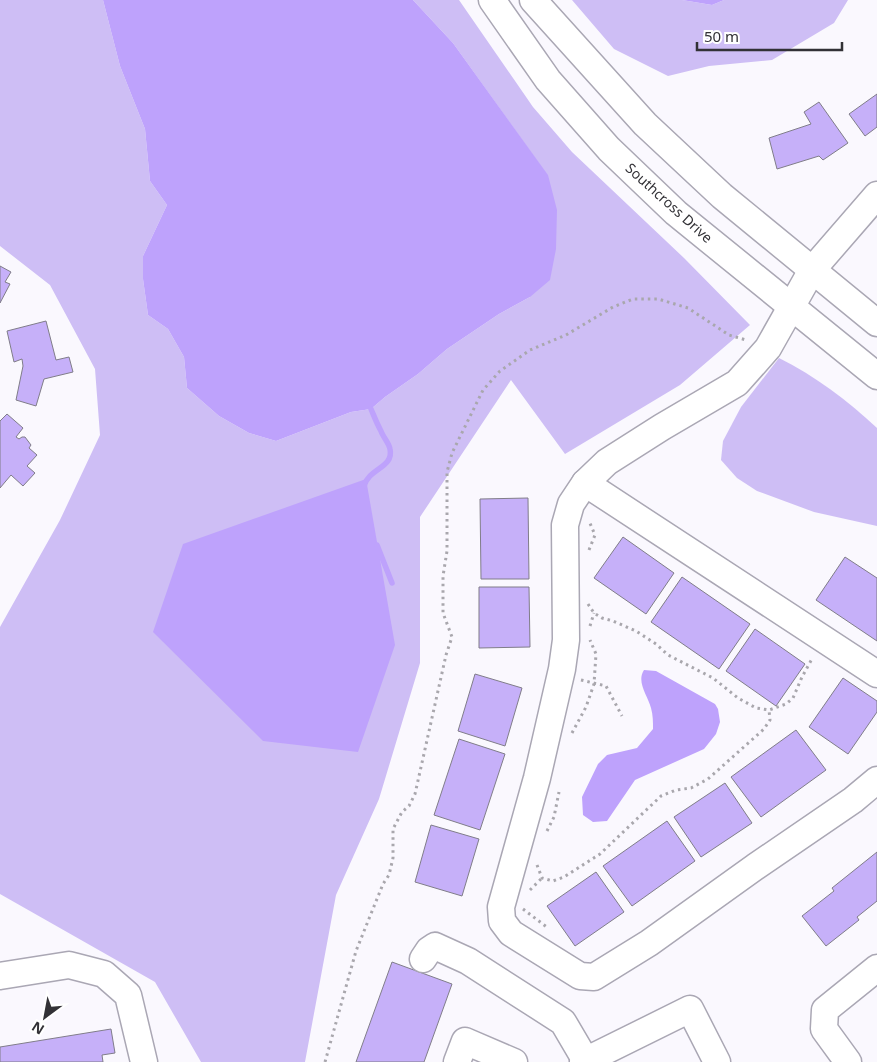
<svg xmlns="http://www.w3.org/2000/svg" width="877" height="1062" font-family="'Noto Sans',sans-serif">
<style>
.forest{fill:#cebef5}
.water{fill:#bea2fc}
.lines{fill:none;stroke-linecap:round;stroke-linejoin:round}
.stream{stroke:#bea2fc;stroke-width:5.5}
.building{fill:#c6b0f9;stroke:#807d89}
.minor-casing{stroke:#aaa7b4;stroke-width:29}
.path{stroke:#a9a7ad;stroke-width:3;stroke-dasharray:2.5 4;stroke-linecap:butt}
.minor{stroke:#fff;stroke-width:26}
.labels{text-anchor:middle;stroke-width:4;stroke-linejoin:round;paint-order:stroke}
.street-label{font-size:14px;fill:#323136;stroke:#fff}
</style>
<rect width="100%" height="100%" fill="#faf8fe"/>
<g class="forest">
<polygon points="0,0 103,0 120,66 145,129 150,181 167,205 143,256 143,279 148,315 168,329 184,357 187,388 219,416 249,433 276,441 351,412 371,409 385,397 418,374 447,349 499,314 530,297 548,176 453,43 413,0 459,0 533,107 572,152 684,258 750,325 680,385 565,454 511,380 420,517 420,663 379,799 336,895 305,1062 201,1062 155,982 0,894 0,627 60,520 100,435 95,369 50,285 0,246"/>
<polygon points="572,0 682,0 712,5 724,0 848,0 834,23 772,60 709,66 668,76 614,49"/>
<path d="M779,358C815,376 847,400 877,428V526L814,512L757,491L737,478L721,460L723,441L741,407Z"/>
</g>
<g class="water">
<polygon points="103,0 413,0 453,43 548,175 557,210 556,249 550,280 530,297 499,314 447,349 418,374 385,397 371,409 351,412 276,441 249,433 219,416 187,388 184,357 168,329 148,315 143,279 143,256 167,205 150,181 145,129 120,66"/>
<polygon points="682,0 724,0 712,5"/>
<polygon points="366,479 395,645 358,752 263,741 153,632 183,544"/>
<path d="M644,670L656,671L715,704L718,709L720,722L716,734L704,749L635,780L607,821L593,822L583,815L582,797L598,764L607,755L637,748L653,729C653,722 653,715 651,708C648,696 636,682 644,670Z"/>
</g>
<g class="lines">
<g class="stream">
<path d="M364,486C369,468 394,468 390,449C389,443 383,437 381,431C377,424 374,416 371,409"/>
<polyline points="377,545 392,583"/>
</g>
</g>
<g class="building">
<polygon points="877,94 877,127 865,136 849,114"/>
<polygon points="819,102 848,143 823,160 819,156 777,169 769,138 811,124 804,112"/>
<polygon points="0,266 11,272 5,282 10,284 0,303"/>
<polygon points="46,321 56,360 69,357 73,372 44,379 36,406 16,400 23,366 22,359 14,362 7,331"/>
<polygon points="7,414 23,428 16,437 19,439 22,437 25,437 31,445 29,448 37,455 27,466 35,473 23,486 11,475 0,488 0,421"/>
<polygon points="528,498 529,579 481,579 480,499"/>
<polygon points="623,537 674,573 646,614 594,578"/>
<polygon points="845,557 877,578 877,641 816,600"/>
<polygon points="682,577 750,624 719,669 651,622"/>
<polygon points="479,587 529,587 530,647 479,648"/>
<polygon points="755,629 805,664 776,706 726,671"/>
<polygon points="475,674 522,688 505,746 458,731"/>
<polygon points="843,678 877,701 877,712 848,754 809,727"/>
<polygon points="796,730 826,770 761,817 731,777"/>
<polygon points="459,739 505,754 480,830 434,815"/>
<polygon points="725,783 752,823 701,857 674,817"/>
<polygon points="667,821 695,861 632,906 603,866"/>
<polygon points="431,825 479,839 462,896 415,882"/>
<polygon points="877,852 877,901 857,917 859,920 826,946 802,916 834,891 832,888"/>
<polygon points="596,872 624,912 575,946 547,906"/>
<polygon points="392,962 452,984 424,1062 356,1062"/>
<polygon points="111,1029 115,1053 102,1055 103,1062 0,1062 0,1047"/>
</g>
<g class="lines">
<g class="minor-casing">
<g id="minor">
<polyline points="492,0 548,80 609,149 676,213 877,376"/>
<polyline points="533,0 645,124 722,196 877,323"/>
<polyline points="877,195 812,270 768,348 737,383 662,427 607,462 585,483 571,504 565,525 566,640 562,669 537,778 501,907 502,921 511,933 580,976 594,977 649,943 755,867 853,800 877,780"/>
<polyline points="585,483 877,674"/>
<polyline points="423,959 429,950 435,946 468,961 563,1022 586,1061"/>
<polyline points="0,976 69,965 104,974 128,995 144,1062"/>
<polyline points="457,1062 465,1041 514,1062"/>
<polyline points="583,1062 690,1009 717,1062"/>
<polyline points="848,1062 824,1029 825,1010 877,968"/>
</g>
</g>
<g class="path">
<polyline points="589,550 595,535 589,521"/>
<polyline points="588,604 594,613 602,618 613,621 636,631 656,644 668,655 713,678 738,698 756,708 769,710 786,704 793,698 802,677 813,657"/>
<polyline points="590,626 594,613"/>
<polyline points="581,680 606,686 622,716"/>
<polyline points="572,733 586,707 594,684 596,654 590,640"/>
<polyline points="547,831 554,817 559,792"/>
<polyline points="537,865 542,878 553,881 564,877 600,854 661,796 676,790 691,788 708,779 764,729 770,720 769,710"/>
<polyline points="530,890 542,878"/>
<polyline points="523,909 548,928"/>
<polyline points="325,1062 356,951 383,884 389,875 393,858 393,829 402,812 409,806 415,794 446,655 452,637 443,613 443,576 447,551 447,472 452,453 483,390 500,371 530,350 566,335 613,307 633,299 658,299 688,308 729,335 746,340"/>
</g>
<use href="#minor" class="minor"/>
</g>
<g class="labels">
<g class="street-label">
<text transform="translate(669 203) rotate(42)" y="5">Southcross Drive</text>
</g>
</g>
<g transform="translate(45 1017) rotate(212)" stroke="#ffffff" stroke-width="4" paint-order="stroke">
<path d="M0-4L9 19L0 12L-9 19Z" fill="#323136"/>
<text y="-8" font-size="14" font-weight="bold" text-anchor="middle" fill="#323136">N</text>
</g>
<path d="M697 42v8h145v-8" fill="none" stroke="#323136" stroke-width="2.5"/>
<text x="704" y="42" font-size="15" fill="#323136" stroke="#ffffff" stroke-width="4" paint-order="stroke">50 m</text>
</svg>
